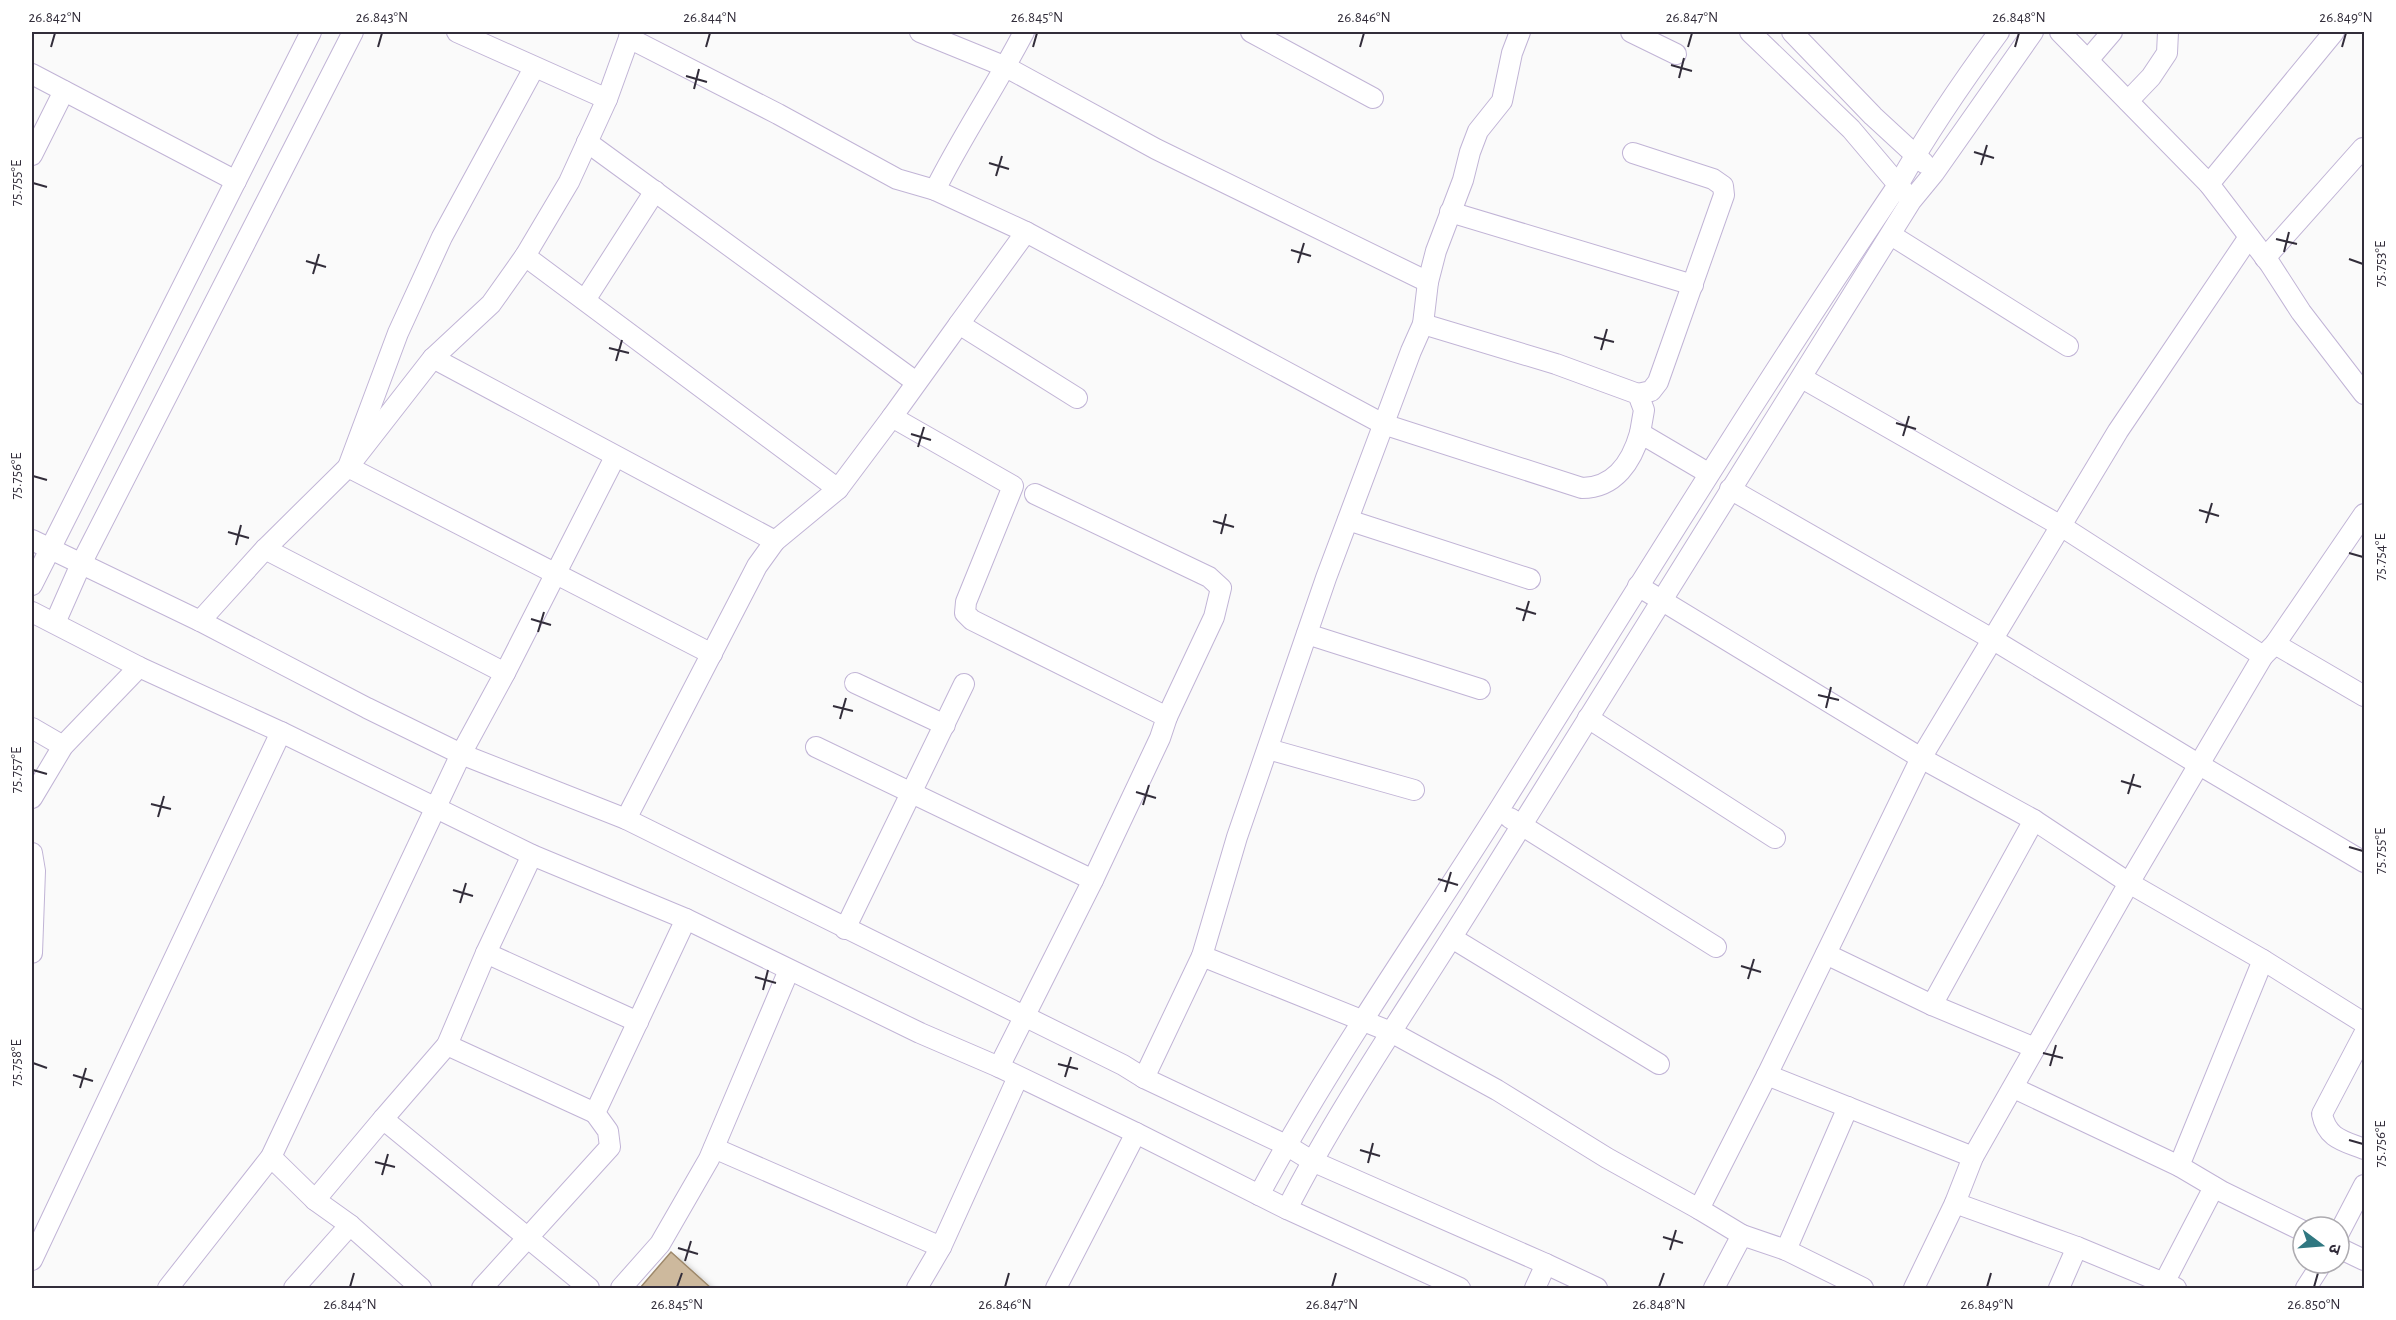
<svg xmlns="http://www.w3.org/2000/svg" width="2396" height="1320" font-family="'Alegreya Sans','Noto Sans Devanagari',sans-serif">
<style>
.building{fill:#cdb99d;stroke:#9d886a;stroke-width:1.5;filter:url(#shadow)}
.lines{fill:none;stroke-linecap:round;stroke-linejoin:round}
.minor-casing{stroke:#c1b4d6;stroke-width:22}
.minor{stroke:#fff;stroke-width:20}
.ticks{fill:none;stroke:#322d3a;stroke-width:2}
.neatline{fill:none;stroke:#322d3a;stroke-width:2}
.ticks-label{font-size:15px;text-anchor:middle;fill:#322d3a}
</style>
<defs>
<filter id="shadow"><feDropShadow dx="5.5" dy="5.5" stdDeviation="3" flood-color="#0004"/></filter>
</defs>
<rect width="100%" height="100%" fill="#fafafa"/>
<polygon class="building" points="671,1252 711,1288 640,1288"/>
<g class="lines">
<g class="minor-casing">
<g id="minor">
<path d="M631,32L629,38L778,114L897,179L935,190L1026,232L1383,424L1582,488C1615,488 1632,461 1640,433L1708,473"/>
<polyline points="920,32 1006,67 1156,149 1428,282"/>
<polyline points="1251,32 1373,98"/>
<polyline points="1631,32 1676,54"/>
<polyline points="1750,32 1851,129 1906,194"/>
<polyline points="1792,32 1873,116 1924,163"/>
<polyline points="2060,32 2209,184 2270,264 2301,312 2364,394"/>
<polyline points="2088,60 2112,32"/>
<polyline points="534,68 442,237 398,333 348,467 712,654"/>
<polyline points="32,74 236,181"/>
<polyline points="607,99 629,38"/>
<polyline points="2128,101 2151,77 2167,53 2168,32"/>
<polyline points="587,142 916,382"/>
<polyline points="1633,153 1713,179 1723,186 1724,195 1658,382 1651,391 1638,394"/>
<polyline points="32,155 64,91"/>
<polyline points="2209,184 2334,32"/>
<path d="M935,190C962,136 996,86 1024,32"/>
<polyline points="1450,212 1693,285"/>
<polyline points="1891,235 2068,346"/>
<polyline points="525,256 838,489 892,417"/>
<polyline points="2265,258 2363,148"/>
<polyline points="585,300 655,191"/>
<polyline points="959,324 1026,232"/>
<polyline points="1423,324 1556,364 1638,394 1644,410 1640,433"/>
<polyline points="1802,378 2061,526 2263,656"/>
<polyline points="1730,489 1992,639 2198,764 2364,862"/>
<polyline points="1035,494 1209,577 1221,588 1214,617 1167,717"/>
<polyline points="1348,520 1530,579"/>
<polyline points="32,540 200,621 367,708 461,754 626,819 757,566 775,541 433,358"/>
<polyline points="775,541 838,489"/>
<polyline points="265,549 505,673"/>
<polyline points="32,585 311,32"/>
<polyline points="1638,586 1921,758 2034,820 2129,883 2263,960 2364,1023"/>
<polyline points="32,612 139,667 281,732 532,855 686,919 920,1033 999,1067 1136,1133 1287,1209 1460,1288"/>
<polyline points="200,621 265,549 348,467 433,358 491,304 525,256 569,182 607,99 457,32"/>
<polyline points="55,623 81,564 353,32"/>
<polyline points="1307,634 1480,689"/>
<polyline points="2275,644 2364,696"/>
<polyline points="855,683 945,725"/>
<polyline points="1588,718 1775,838"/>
<polyline points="32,728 63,746"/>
<polyline points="816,747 1093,880"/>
<polyline points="1268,749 1414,790"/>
<polyline points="32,798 63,746 139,667"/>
<polyline points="1510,818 1716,947"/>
<polyline points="626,819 1123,1065 1144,1078 1202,956 1237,837 1326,578 1411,351 1423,324 1428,282 1436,251 1463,180 1470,152 1478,131 1502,101 1512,53 1520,32"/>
<polyline points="32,853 35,871 32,953"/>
<polyline points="845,929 964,684"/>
<polyline points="1452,938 1659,1064"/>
<polyline points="486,953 638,1022"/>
<polyline points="1826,954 1932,1005 2035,1048"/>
<polyline points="1202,956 1391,1032 1497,1090 1607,1158 1699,1209"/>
<polyline points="1932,1005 2034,820"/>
<path d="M2364,1034L2322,1114C2327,1139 2344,1141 2364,1149"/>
<polyline points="447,1045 595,1113"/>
<polyline points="999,1067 1093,880 1160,738 1167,717 972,620 965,613 966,602 1013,486 892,417 959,324 1077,398"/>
<polyline points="1767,1075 1921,758 2118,431 2249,237"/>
<polyline points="1144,1078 1286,1145 1312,1161 1546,1264 1597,1288"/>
<polyline points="2014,1088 2179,1166 2223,1192 2303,1231"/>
<polyline points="383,1119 447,1045 486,953 532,855"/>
<polyline points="714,1148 941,1247"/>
<polyline points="271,1157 315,1200 350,1225 421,1288"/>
<polyline points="2179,1166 2263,960"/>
<path d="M1259,1195C1331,1061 1419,937 1500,808C1631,599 1760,389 1898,185C1928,132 1963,81 1999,32"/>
<polyline points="315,1200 383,1119 589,1288"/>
<polyline points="1955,1203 2077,1247 2176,1288"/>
<path d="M1287,1209C1344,1098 1417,995 1482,889C1624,659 1770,431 1911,201L1934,173L2033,32"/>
<polyline points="2339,1233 2364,1185"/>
<polyline points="1742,1235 1699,1209 1767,1075 1973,1157"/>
<polyline points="2339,1248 2364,1260"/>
<polyline points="1786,1250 1848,1107"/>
<polyline points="32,1260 281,732"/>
<polyline points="2164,1283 2214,1187"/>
<polyline points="168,1288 271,1157 461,754 505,673 615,457"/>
<polyline points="294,1288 350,1225"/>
<polyline points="482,1288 610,1147 608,1131 595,1113 686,919"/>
<polyline points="621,1288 660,1244 709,1159 789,970"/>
<polyline points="917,1288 941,1247 1018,1077"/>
<polyline points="1056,1288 1136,1133"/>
<polyline points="1535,1288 1546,1264"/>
<polyline points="1714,1288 1742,1235 1786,1250 1863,1288"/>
<polyline points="1914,1288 1955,1203 1973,1157 2129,883 2263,656 2275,644 2364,514"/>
<polyline points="2059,1288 2077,1247"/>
<polyline points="2306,1288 2322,1263"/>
</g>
</g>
<use href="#minor" class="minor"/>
</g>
<path class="ticks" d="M51,47L55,33M378,47L382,33M706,47L710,33M1033,47L1037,33M1360,47L1364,33M1688,47L1692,33M2015,47L2019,33M2342,47L2346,33M1671,65L1692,71M686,76L707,82M1679,78L1684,58M694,89L699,69M1974,152L1994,158M989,163L1009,169M1981,165L1987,145M996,176L1002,156M33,183L47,187M2276,239L2297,244M1291,250L1311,256M2284,252L2289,232M2349,259L2363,264M306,261L326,267M1298,263L1304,243M313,274L319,254M1594,337L1614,342M609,348L629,353M1601,350L1607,329M616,361L622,340M1896,423L1916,429M911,434L931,440M1903,436L1909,416M918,447L924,427M33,476L47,480M2199,510L2219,516M1213,521L1234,527M2206,523L2212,503M228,532L249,538M1221,534L1226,514M236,545L241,525M2349,553L2363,557M1516,608L1536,614M531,619L551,625M1523,621L1529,601M538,632L544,612M1818,695L1839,700M833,706L853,711M1826,708L1831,687M840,719L846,698M33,770L47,774M2121,781L2141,787M1136,792L1156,798M2128,794L2134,774M151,804L171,809M1143,805L1149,785M158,817L164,796M2349,847L2363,851M1438,879L1458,885M453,890L473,896M1445,892L1451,872M460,903L466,883M1741,966L1761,972M755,977L776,983M1748,979L1754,959M763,990L768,970M2043,1053L2063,1058M33,1063L47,1068M1058,1064L1078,1069M2050,1066L2056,1045M73,1075L93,1081M1065,1077L1071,1057M80,1088L86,1068M2349,1140L2363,1144M1360,1150L1380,1156M375,1162L395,1167M1368,1163L1373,1143M382,1175L388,1154M1663,1237L1683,1243M678,1248L698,1254M1670,1250L1676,1230M685,1261L691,1241M350,1287L354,1273M677,1287L682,1273M1005,1287L1009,1273M1332,1287L1336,1273M1659,1287L1664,1273M1987,1287L1991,1273M2314,1287L2318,1273"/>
<rect width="2396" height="1320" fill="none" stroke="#ffffff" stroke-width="66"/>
<g transform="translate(2321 1245) rotate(106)"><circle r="28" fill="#ffffff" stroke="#adabb0" stroke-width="1.5"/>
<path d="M0-4.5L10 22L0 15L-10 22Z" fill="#307881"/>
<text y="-9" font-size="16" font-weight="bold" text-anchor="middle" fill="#322d3a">उ</text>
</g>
<rect x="33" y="33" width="2330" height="1254" class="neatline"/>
<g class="ticks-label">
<text x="55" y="22">26.842°N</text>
<text x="382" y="22">26.843°N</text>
<text x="710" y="22">26.844°N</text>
<text x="1037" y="22">26.845°N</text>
<text x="1364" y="22">26.846°N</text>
<text x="1692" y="22">26.847°N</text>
<text x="2019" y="22">26.848°N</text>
<text x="2346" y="22">26.849°N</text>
<text transform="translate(16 183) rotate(-90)" y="5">75.755°E</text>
<text transform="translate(2380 264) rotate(-90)" y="5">75.753°E</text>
<text transform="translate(16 476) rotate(-90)" y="5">75.756°E</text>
<text transform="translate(2380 557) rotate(-90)" y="5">75.754°E</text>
<text transform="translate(16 770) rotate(-90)" y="5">75.757°E</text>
<text transform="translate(2380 851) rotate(-90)" y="5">75.755°E</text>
<text transform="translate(16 1063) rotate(-90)" y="5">75.758°E</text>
<text transform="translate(2380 1144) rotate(-90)" y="5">75.756°E</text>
<text x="350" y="1309">26.844°N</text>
<text x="677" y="1309">26.845°N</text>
<text x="1005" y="1309">26.846°N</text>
<text x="1332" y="1309">26.847°N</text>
<text x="1659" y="1309">26.848°N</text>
<text x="1987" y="1309">26.849°N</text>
<text x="2314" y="1309">26.850°N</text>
</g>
</svg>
